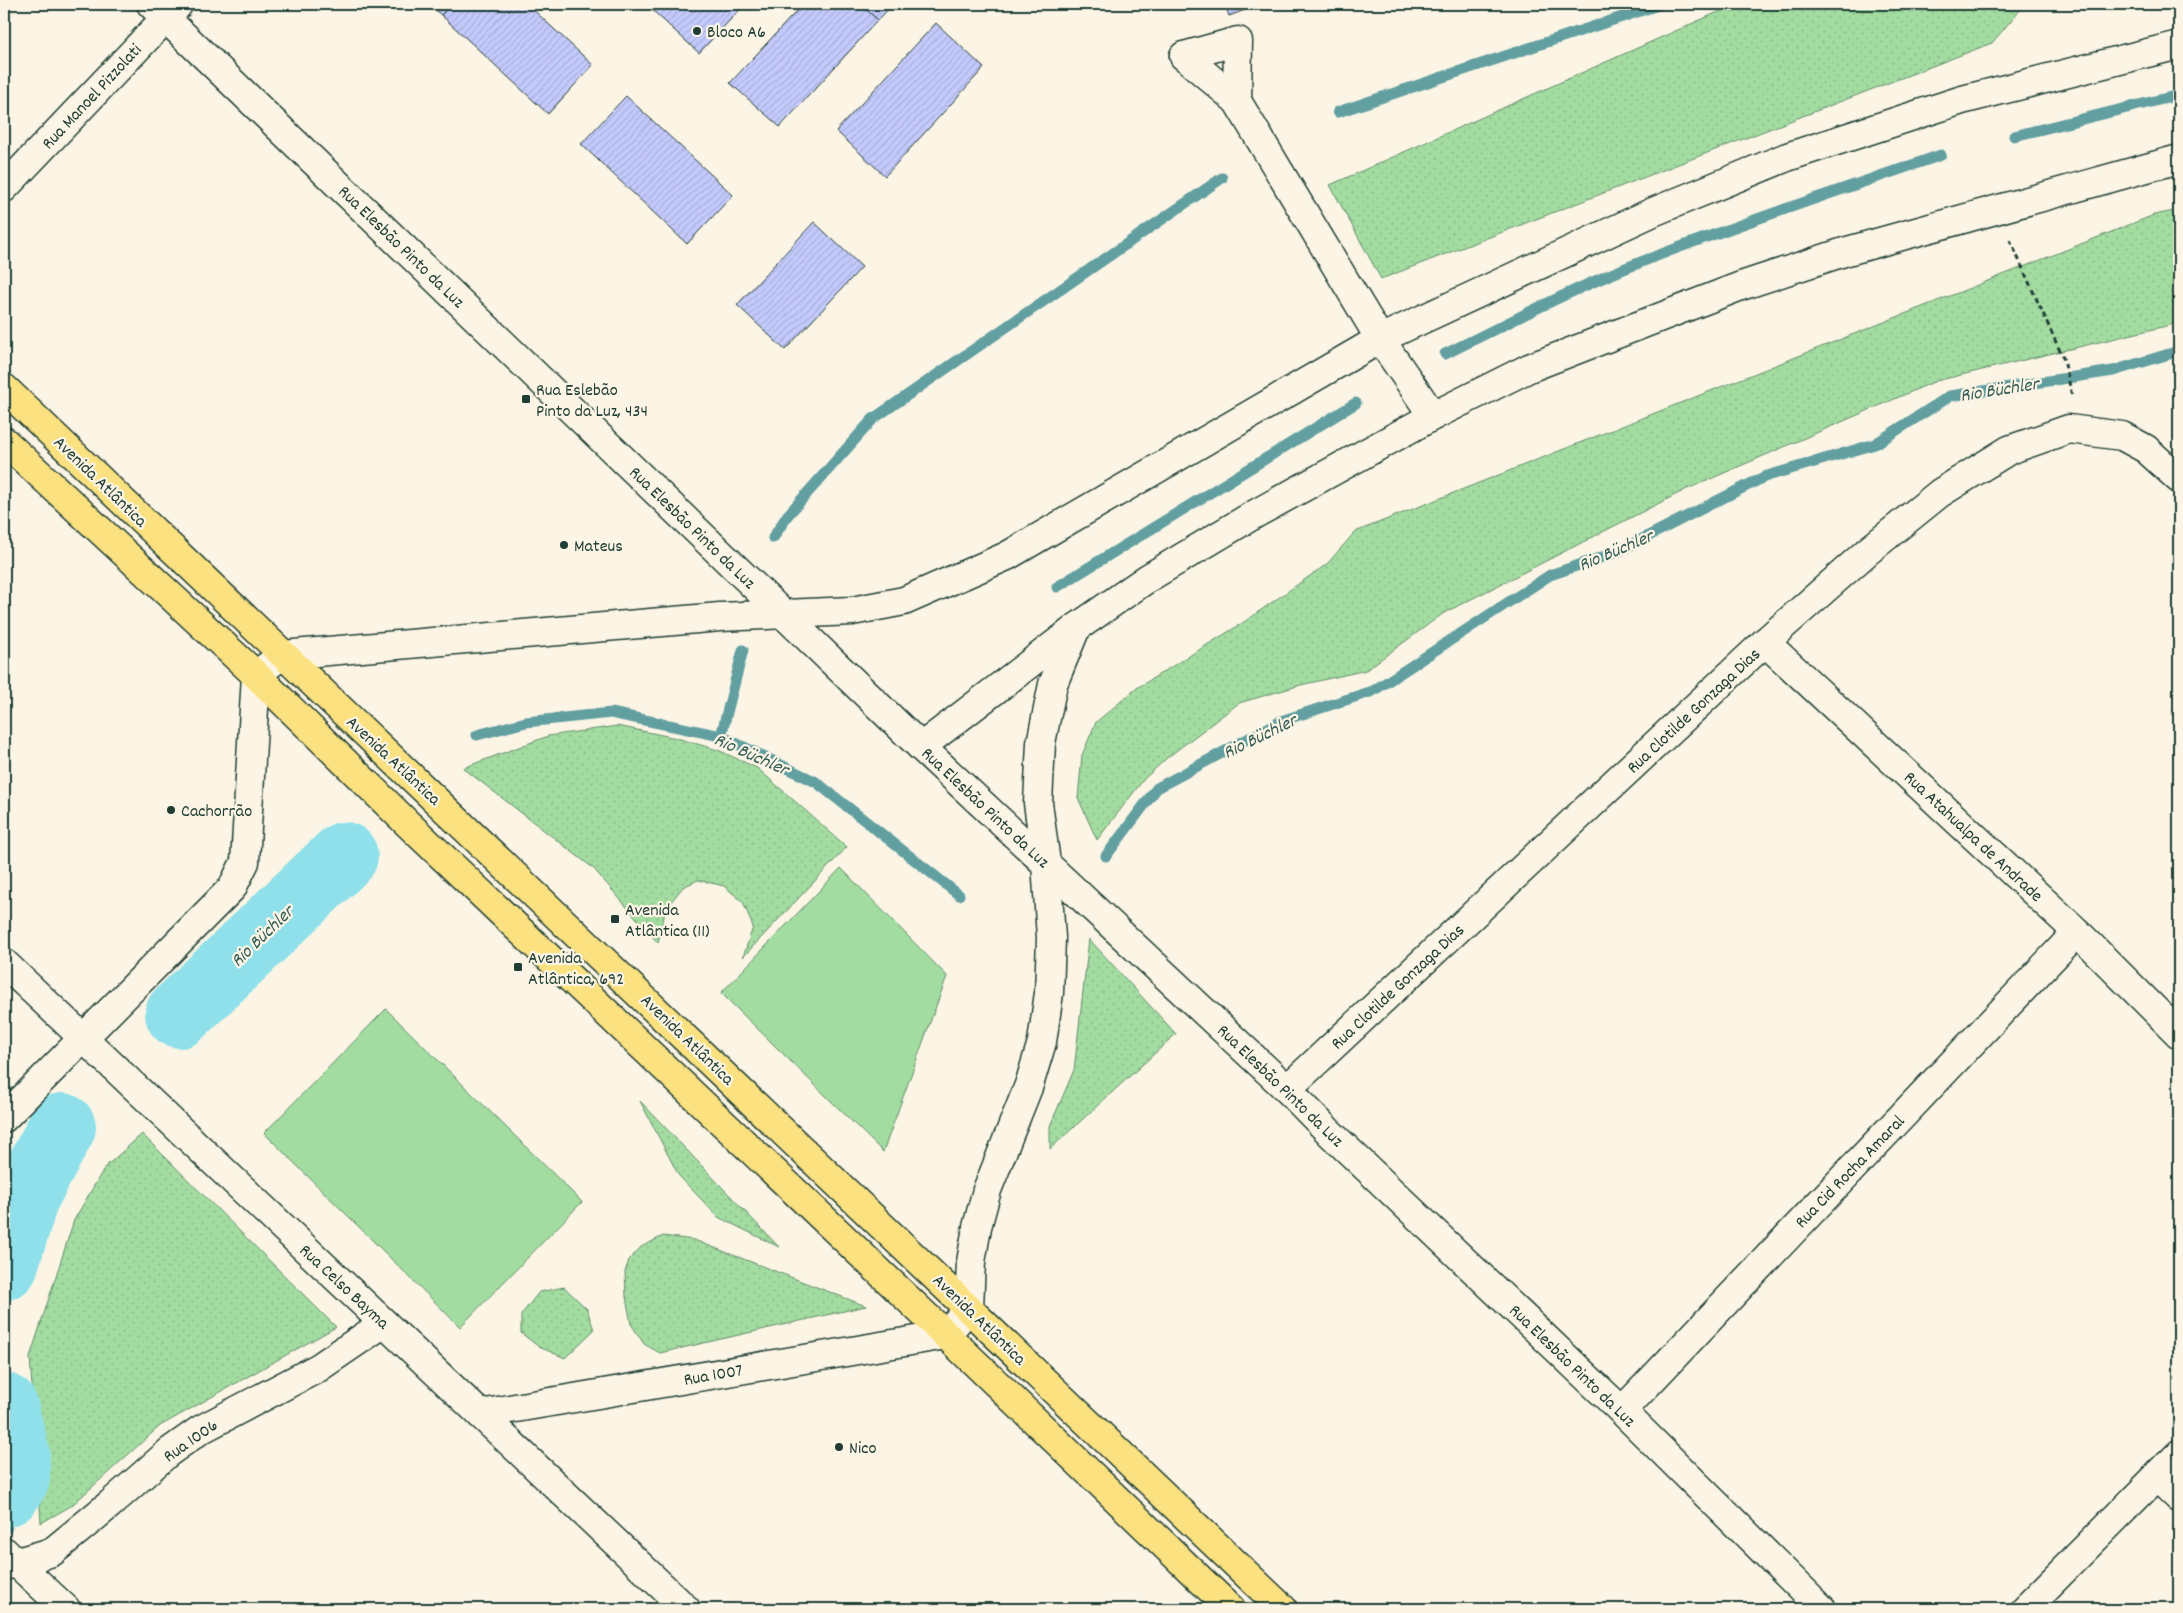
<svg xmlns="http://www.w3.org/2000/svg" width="2183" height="1613" font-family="Dekko,sans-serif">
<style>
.grass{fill:url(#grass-dots);stroke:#618c6a}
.pitch{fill:#a3dca1;stroke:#618c6a}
.water{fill:url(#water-ripples);stroke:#629fa1}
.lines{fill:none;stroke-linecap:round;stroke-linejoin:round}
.stream{stroke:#629fa1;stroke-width:11}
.river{stroke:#8fe0ea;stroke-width:68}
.building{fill:url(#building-hatch);stroke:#1f3d34}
.minor-casing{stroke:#1f3d34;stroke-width:31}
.major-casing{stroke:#1f3d34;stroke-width:31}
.path{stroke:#1f3d34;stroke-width:3;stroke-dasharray:5 4;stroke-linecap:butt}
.minor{stroke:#fcf5e5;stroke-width:28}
.major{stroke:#fbe180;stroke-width:28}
.poi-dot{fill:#1f3d34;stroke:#fcf5e5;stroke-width:2}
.labels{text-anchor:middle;stroke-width:4.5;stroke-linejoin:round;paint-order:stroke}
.poi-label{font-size:18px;fill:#1f3d34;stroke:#fcf5e5;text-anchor:start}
.street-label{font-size:18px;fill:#1f3d34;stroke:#fcf5e5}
.water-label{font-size:19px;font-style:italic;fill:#355e58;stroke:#fcf5e5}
</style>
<defs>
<pattern id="grass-dots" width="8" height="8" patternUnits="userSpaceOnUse" patternTransform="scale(1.25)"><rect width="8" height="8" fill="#a3dca1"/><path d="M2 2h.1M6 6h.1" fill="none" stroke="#8cbe8b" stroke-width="1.8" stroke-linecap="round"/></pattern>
<pattern id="water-ripples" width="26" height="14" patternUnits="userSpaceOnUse" patternTransform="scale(1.25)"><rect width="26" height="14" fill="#8fe0ea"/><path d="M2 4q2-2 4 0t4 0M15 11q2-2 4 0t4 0" fill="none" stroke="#7bc1c9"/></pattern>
<pattern id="building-hatch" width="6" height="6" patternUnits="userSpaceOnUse" patternTransform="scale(1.25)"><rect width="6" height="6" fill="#c4cafc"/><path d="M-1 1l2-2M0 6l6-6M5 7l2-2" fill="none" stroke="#a8aed9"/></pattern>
</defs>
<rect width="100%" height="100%" fill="#fcf5e5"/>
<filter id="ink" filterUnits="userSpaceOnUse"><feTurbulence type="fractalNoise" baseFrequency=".02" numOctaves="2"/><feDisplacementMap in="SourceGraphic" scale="10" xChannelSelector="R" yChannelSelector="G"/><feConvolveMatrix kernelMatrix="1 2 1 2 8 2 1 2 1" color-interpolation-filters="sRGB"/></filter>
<g filter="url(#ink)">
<g class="grass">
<polygon points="1736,4 2025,4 1992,43 1381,279 1330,185"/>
<polygon points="2179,210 2179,323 1936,381 1685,490 1444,613 1366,670 1301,685 1239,703 1168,757 1144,779 1097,840 1078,798 1082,755 1096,722 1137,688 1241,624 1327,564 1355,532 2154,215"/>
<polygon points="617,726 677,738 718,750 757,768 847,847 743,957 753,927 743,902 724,886 698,880 683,887 666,908 658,943 593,868 463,768 548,736"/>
<polygon points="1089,939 1176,1034 1050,1149 1050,1126 1074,1070"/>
<polygon points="640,1101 779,1247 718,1217 679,1176"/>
<polygon points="142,1134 336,1327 160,1426 71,1506 41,1523 30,1357 74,1220 105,1167"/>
<polygon points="663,1236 694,1240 866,1306 660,1353 644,1344 631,1324 626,1297 625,1272 629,1260 641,1247"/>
<polygon points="564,1287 587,1309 594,1330 565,1358 539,1347 521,1333 521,1315 539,1292"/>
</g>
<g class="pitch">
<polygon points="841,868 947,976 883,1152 721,993"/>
<polygon points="386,1009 582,1202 460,1327 264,1133"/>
</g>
<polygon class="water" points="4,1491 7,1492 14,1516 11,1531 4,1534"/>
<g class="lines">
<g class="stream">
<polyline points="1338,112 1661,4"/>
<polyline points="2014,136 2179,95"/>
<path d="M1445,354C1510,322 1574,288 1641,262C1740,223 1841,190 1941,155"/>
<polyline points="773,538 787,516 873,419 1222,178"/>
<polyline points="1057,587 1356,403"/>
<polyline points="477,735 526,722 611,713 721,736 816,782 959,895"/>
<polyline points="721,736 743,650"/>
<polyline points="1106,856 1157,788 1281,721 1373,691 1550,575 1617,552 1764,477 1875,444 1950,396 2113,371 2179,351"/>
</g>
<g class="river">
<polyline points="179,1014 344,856"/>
<polyline points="4,1266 25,1197 62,1127"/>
<polyline points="4,1407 16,1454 16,1478 7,1492 4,1493"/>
</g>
</g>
<g class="building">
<polygon points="429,4 451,4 441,15"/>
<polygon points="451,4 527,4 593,65 548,114 441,15"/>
<polygon points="654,4 745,4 699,53 650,8"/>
<polygon points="803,4 860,4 878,20 780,127 730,83"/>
<polygon points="860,4 893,4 878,20"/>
<polygon points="1225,4 1261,4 1229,16"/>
<polygon points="936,23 984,68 885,176 836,131"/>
<polygon points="626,96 733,195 687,244 581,144"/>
<polygon points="814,222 862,267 785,350 737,305"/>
</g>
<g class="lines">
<g class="minor-casing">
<g id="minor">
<polyline points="151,4 921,747 1287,1089 1329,1132 1622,1411 1822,1609"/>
<polyline points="1184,56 1237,101 1380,339 1433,416"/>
<polyline points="1184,56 1238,41 1237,101"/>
<polyline points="4,188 178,5"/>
<polyline points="1765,642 2077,932 2179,1034"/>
<polyline points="921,747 1076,628 1148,578 1255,514 1433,416 1529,368 1741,286 1844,252 2179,159"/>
<polyline points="4,963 686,1609"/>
<polyline points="1287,1089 1765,642 1868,551 1940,493 2009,450 2069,429 2122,436 2146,449 2179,479"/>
<polyline points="4,1118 232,888 245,862 256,675 282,655 720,617 852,611 904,601 1007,556 1380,339 1653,212 1787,157 1962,100 2179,45"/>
<polyline points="1622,1411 2077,932"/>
<polyline points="480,1414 946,1335 969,1308 971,1262 977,1227 987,1190 1029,1085 1042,1042 1049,993 1051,938 1046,863 1038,803 1041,743 1053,684 1076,628"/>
<polyline points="2157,1477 2179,1498"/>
<polyline points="5,1552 66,1609"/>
<polyline points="4,1566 52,1552 109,1505 169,1452 200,1430 318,1368 384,1323"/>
<polyline points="2025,1609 2179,1454"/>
</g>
</g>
<g class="major-casing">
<g id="major">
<polyline points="4,388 1283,1609"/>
<polyline points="4,441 256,675 407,823 946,1335 1231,1609"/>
</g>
</g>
<polyline class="path" points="2010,240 2064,360 2072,396"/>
<use href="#minor" class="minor"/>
<use href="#major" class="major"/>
</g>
</g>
<g class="poi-dot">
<circle cx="697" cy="31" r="5"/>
<rect x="521" y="394" width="10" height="10" rx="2.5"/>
<circle cx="564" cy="545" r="5"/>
<circle cx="171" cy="810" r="5"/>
<rect x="610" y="914" width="10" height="10" rx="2.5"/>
<rect x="513" y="962" width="10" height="10" rx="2.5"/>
<circle cx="839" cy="1447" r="5"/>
</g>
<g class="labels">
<g class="poi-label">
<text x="707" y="37">Bloco A6</text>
<text x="536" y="395">Rua Eslebão<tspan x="536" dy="21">Pinto da Luz, 434</tspan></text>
<text x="574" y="551">Mateus</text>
<text x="181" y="816">Cachorrão</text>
<text x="625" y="915">Avenida<tspan x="625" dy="21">Atlântica (11)</tspan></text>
<text x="528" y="963">Avenida<tspan x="528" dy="21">Atlântica, 692</tspan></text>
<text x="849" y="1453">Nico</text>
</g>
<g class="street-label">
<text transform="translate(91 96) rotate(-47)" y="6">Rua Manoel Pizzolati</text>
<text transform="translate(402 246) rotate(44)" y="6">Rua Elesbão Pinto da Luz</text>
<text transform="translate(101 481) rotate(44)" y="6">Avenida Atlântica</text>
<text transform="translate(693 527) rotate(44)" y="6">Rua Elesbão Pinto da Luz</text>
<text transform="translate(1693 710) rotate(-43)" y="6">Rua Clotilde Gonzaga Dias</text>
<text transform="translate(394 760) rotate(43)" y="6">Avenida Atlântica</text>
<text transform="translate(986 807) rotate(43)" y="6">Rua Elesbão Pinto da Luz</text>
<text transform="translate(1974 836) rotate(43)" y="6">Rua Atahualpa de Andrade</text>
<text transform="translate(1397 986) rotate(-43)" y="6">Rua Clotilde Gonzaga Dias</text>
<text transform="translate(688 1039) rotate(44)" y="6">Avenida Atlântica</text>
<text transform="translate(1281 1085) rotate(44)" y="6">Rua Elesbão Pinto da Luz</text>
<text transform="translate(1849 1171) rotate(-46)" y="6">Rua Cid Rocha Amaral</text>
<text transform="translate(345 1286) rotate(43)" y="6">Rua Celso Bayma</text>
<text transform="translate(980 1319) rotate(44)" y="6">Avenida Atlântica</text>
<text transform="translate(1573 1365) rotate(44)" y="6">Rua Elesbão Pinto da Luz</text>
<text transform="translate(713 1374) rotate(-10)" y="6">Rua 1007</text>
<text transform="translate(190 1440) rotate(-35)" y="6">Rua 1006</text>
</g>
<g class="water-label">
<text transform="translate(1999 388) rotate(-9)" y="7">Rio Büchler</text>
<text transform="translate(1615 549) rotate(-23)" y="7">Rio Büchler</text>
<text transform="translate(1259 735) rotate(-26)" y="7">Rio Büchler</text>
<text transform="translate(752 753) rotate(24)" y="7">Rio Büchler</text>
<text transform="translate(261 935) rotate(-44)" y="7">Rio Büchler</text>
</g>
</g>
<rect width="2183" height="1613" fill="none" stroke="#fcf5e5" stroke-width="20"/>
<rect x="10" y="10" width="2163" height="1593" fill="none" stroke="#1f3d34" stroke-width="2" filter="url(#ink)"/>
</svg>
